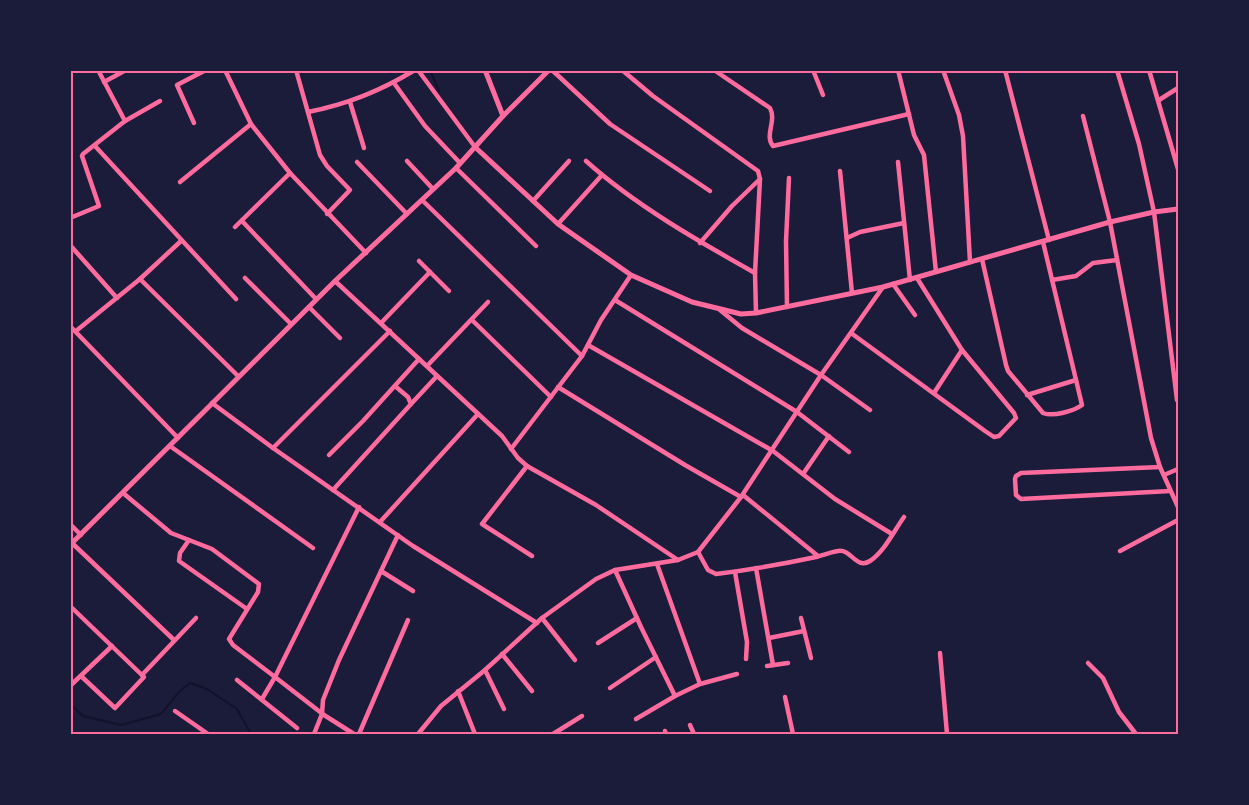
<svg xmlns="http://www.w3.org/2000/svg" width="1249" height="805" font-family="Georgia,serif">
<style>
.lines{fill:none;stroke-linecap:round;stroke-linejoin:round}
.stream{stroke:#12122b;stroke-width:2}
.minor{stroke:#ff6b9d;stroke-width:4.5}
.tertiary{stroke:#ff6b9d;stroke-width:5}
.neatline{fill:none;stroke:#ff6b9d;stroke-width:2}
</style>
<rect width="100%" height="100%" fill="#1b1b3a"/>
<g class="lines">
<g class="stream">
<polyline points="430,70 439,91"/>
<polyline points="70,704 83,716 121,725 161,714 180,691 190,683 207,689 237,709 251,734"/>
</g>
<g class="minor">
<polyline points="98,70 125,121"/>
<polyline points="225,70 251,124 290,173 366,253"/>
<polyline points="296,70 320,155 327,166 350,190 327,214"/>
<polyline points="418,70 475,147"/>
<polyline points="552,70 610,124 710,191"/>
<polyline points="622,70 653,96 758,171 760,179 755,273 756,313"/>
<path d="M714,70L770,108C777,121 764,135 773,146L909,114"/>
<polyline points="813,70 823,95"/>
<polyline points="898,70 914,135 924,155 936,272"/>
<polyline points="943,70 959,115 963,136 970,262"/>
<polyline points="1005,70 1049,240"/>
<polyline points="1117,70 1139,144 1154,212 1177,400"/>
<polyline points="1149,70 1178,169"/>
<polyline points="104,82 126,70"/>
<polyline points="394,83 425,126 460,163"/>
<polyline points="1159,100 1178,88"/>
<polyline points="350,102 364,148"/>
<path d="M308,112C348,104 380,91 415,70"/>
<polyline points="1083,116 1110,222 1151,438 1160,467 1178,507"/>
<polyline points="194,123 177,85 206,70"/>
<polyline points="95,146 236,299"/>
<polyline points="407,161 433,189"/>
<path d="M586,161C635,205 698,241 755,273"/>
<polyline points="357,162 407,214"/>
<polyline points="898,162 910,280"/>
<polyline points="456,168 536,246"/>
<polyline points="840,171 852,293"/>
<polyline points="180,182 251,124"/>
<polyline points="422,200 582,356"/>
<polyline points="533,201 569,161"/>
<polyline points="70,218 99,206 82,156 83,154 125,121 160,101"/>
<polyline points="242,221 316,299"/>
<polyline points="558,224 602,175"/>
<polyline points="235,227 290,173"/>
<polyline points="847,238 860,232 904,223"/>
<polyline points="700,243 732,206 760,179"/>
<polyline points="70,245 117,298"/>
<path d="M982,259L1006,365L1008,371L1043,413C1053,417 1074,411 1082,405L1043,242"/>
<polyline points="419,261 449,291"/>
<polyline points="245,278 291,324"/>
<polyline points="140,279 238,376"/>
<polyline points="1052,280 1076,276 1093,263 1117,260"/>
<polyline points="335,281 502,436 518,458 527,466 596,505 678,560"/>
<polyline points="893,284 915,315"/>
<polyline points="615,300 797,412 849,452"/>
<polyline points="309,307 340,338"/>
<polyline points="787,307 786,241 789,178"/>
<polyline points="720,310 742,328 821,375 870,410"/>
<polyline points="472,320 551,397"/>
<polyline points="381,323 430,272"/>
<polyline points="70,326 178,438"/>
<polyline points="76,331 140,279 181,241"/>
<polyline points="851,333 985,431 994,437 999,436 1016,418 1014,413 962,350 917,278"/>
<polyline points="588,345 773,451 835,499 892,534"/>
<polyline points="427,366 488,302"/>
<polyline points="558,387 685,465 741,497"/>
<polyline points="934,393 962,350"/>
<polyline points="1027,395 1076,380"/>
<polyline points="212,403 273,448 413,546 537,623"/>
<polyline points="411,404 437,376"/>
<polyline points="170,446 313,548"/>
<polyline points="273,448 390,331"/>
<polyline points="511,449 582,356 601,320 631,275"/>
<polyline points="329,455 363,421 419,359"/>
<polyline points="527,466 482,524 532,556"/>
<polyline points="1160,467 1021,473 1016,476 1015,479 1016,495 1021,499 1170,491"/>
<polyline points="803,474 829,436"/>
<polyline points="1164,475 1178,469"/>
<polyline points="333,490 411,404 408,397 395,386"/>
<polyline points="123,493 171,533 212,549 259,584 258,592 229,639 233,645 275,677 262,699"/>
<polyline points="743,495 818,556"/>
<polyline points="380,522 478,414"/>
<polyline points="70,524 81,535"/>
<polyline points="189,540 180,553 179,561 247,609"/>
<polyline points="72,543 174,640"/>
<polyline points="1120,551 1178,520"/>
<path d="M698,552L708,570L716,574C749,570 783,564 816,557C824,555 831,552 838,551C851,548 856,570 870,561C884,552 894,531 904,517"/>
<polyline points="657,564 700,684"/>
<polyline points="756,568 773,665"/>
<polyline points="615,570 641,627 675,696"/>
<polyline points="381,571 413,591"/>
<polyline points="735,572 747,642 746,659"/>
<polyline points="70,606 144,677 115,708 81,676"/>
<polyline points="542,618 575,660"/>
<polyline points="801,618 811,658"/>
<polyline points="769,638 804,631"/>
<polyline points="598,643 637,618"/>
<polyline points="940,653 947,734"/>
<polyline points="502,654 532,691"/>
<polyline points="1088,663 1103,678 1119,712 1136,734"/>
<polyline points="767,666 788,663"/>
<polyline points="485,670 504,709"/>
<polyline points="142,675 196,618"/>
<polyline points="237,680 297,728"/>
<polyline points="70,686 112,646"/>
<polyline points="610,688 656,657"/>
<polyline points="458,691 475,734"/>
<polyline points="785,697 793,734"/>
<polyline points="175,711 208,734"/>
<polyline points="636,719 675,696 700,684 737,674"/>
<polyline points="690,725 694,734"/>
<polyline points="665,731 666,734"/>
<polyline points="314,734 322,714 323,700 339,660 398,535"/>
<polyline points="354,734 324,715 275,677 359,507"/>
<polyline points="359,734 408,620"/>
<polyline points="418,734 441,706 485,670 542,618 596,579 615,570 678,560 698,552 741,497 821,375 883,287"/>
<polyline points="553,734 582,716"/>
</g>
<g class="tertiary">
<polyline points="485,70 503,116"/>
<polyline points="475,147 558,224 631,275 692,302 741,314 756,313 883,287 1110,222 1154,212 1178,209"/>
<polyline points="70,545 335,281 456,168 503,116 549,70"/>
</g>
</g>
<rect width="1249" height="805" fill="none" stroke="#1b1b3a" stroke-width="144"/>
<rect x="72" y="72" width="1105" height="661" class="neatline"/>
</svg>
